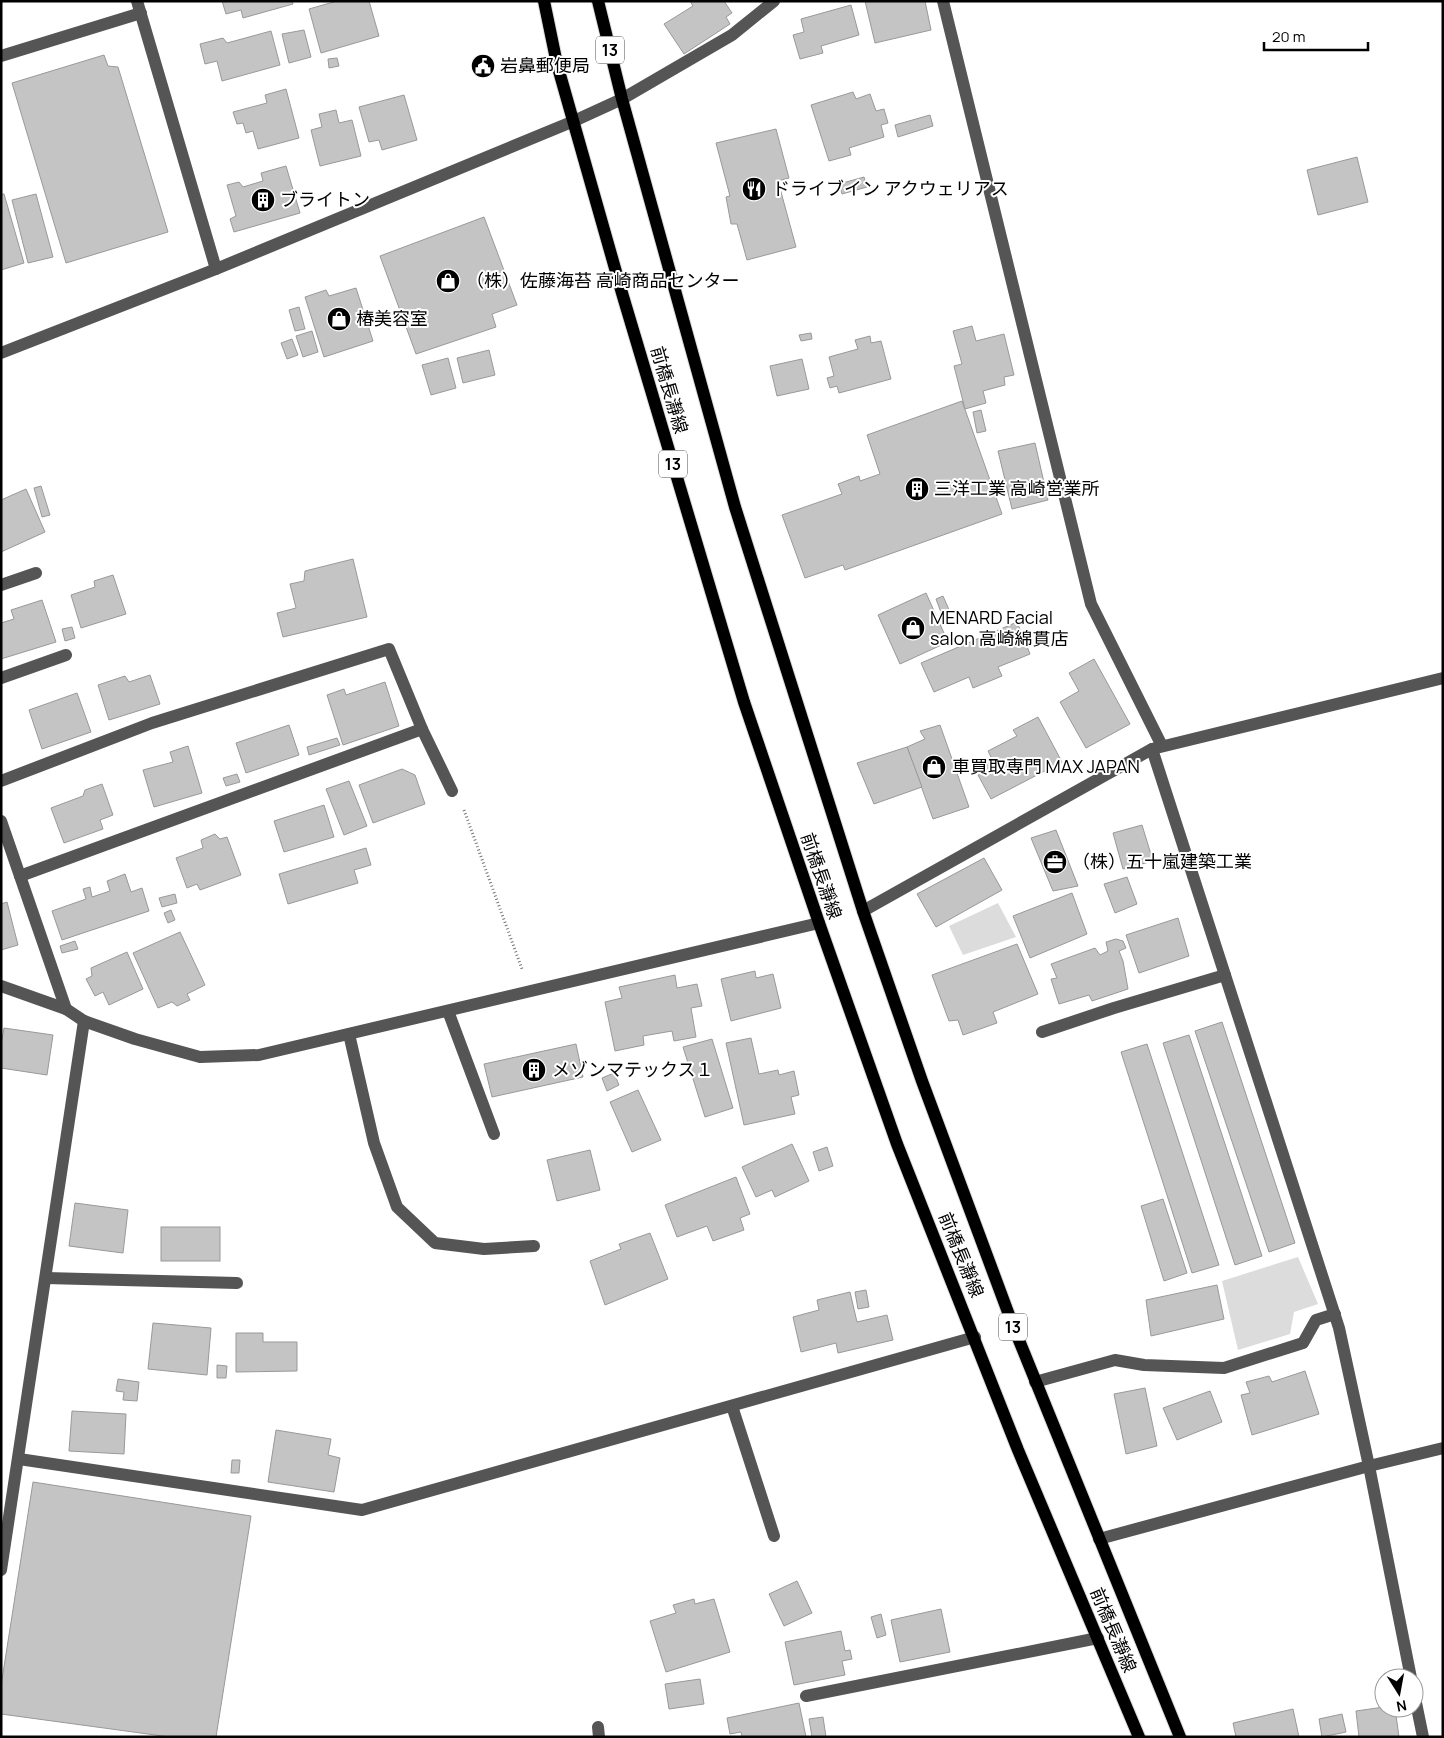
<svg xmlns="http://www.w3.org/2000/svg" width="1444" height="1738" font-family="Manrope,'Noto Sans JP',sans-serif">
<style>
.green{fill:#dcdcdc}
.building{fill:#c4c4c4;stroke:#999}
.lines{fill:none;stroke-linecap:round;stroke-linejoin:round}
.major-casing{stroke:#dbdbdb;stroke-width:14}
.path{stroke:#777;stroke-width:3;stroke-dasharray:1 2.5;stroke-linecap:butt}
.minor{stroke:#555;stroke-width:12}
.major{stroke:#000;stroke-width:12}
.labels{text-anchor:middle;stroke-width:4;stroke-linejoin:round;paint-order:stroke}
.shield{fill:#fff;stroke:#4c4c4c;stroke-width:1}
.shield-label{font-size:16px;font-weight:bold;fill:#000}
.poi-label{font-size:18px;fill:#000;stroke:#fff;text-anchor:start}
.street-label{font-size:18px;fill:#000;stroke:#fff}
</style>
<rect width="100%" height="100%" fill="#fff"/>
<g class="green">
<polygon points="998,903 1016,937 963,955 949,926"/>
<polygon points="1298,1257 1318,1304 1294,1312 1290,1334 1238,1350 1222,1281"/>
</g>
<g class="building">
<polygon points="222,1 292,1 293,4 243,18 241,10 226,14"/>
<polygon points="337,1 369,1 379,36 321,53 309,9"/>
<polygon points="690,1 724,1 732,13 726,17 730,24 684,54 664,24 693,6"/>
<polygon points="865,1 925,1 931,30 875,43"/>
<polygon points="851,5 859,35 821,46 823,53 800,59 793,35 804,32 801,19"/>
<polygon points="304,30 311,57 289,63 282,34"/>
<polygon points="271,31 280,65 222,81 217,61 205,64 200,44 223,38 227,43"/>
<polygon points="104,55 108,66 118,67 168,232 66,263 12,83"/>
<polygon points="337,58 339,66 329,68 328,59"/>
<polygon points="286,89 299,138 258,149 253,131 246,133 243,123 237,124 233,112 267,103 265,95"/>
<polygon points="853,92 856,99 870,94 876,111 884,109 888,123 881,125 884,137 849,148 851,155 829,161 811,105"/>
<polygon points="404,95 417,140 382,150 379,140 369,142 359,107"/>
<polygon points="336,110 339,123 352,120 361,156 320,166 311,130 322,127 319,114"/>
<polygon points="930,115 933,126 898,137 895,125"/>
<polygon points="776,129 789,178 778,181 796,247 747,260 737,224 731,224 726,197 730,196 716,143"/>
<polygon points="1357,157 1368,202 1318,215 1307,170"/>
<polygon points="286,166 300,213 234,232 230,219 236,216 227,185 239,182 243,187 263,181 261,173"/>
<polygon points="864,177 867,187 842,194 839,184"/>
<polygon points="1,194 4,194 24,263 1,270"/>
<polygon points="36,194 53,257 28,263 12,200"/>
<polygon points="484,217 517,305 492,314 496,327 416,354 380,256"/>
<polygon points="356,288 373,341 324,357 305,297 326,290 329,296"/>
<polygon points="299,307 305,329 295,331 289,310"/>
<polygon points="972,326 976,341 1004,334 1014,375 1004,377 1005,385 983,391 986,403 965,409 954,366 962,364 953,331"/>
<polygon points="312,331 318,352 303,357 296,336"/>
<polygon points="811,333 812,339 801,341 799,335"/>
<polygon points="870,336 871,343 881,341 891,379 839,393 837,386 830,388 827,378 834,376 829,357 858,349 855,340"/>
<polygon points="292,339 298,355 287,359 281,343"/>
<polygon points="489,350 495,375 463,383 457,358"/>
<polygon points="448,358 456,388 431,395 422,365"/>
<polygon points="802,359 809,389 777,396 770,366"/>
<polygon points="962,401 1002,514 845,570 843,565 805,578 782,515 842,494 838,484 859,476 860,481 880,474 867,435"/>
<polygon points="981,410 986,431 977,433 973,412"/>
<polygon points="1035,443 1048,500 1012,509 998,451"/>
<polygon points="41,486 50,515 42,517 34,488"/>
<polygon points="26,489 45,532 1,552 1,500"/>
<polygon points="353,559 367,617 283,637 277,613 296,608 290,584 304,581 305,571"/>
<polygon points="113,575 126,614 81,628 71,595 95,587 94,581"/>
<polygon points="926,593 948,642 900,664 878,615"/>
<polygon points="943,596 950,612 942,615 936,599"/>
<polygon points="42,600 56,642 1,659 1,623 14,619 11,610"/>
<polygon points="1017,622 1030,654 998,667 1002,676 973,688 969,677 934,692 921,663"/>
<polygon points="72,627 75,638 65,641 62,629"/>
<polygon points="1094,659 1130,724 1086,748 1060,702 1079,691 1069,673"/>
<polygon points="150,675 160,704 109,720 98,685 125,676 129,682"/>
<polygon points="385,682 399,726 343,745 327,695 344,689 346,695"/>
<polygon points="77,693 91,732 42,749 29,710"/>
<polygon points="1038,717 1062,762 991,799 978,775 987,770 982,761 991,757 988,751 1017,736 1013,730"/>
<polygon points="289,725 299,755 246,773 236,743"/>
<polygon points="940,725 969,807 933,819 907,747 925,739 920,731"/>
<polygon points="337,738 340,745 309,755 307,747"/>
<polygon points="188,746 202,793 154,807 143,770 173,762 170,752"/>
<polygon points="907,747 922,787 874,804 857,763"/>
<polygon points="402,769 415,775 425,804 373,823 359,785"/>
<polygon points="237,774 240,782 226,786 223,778"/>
<polygon points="349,781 367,826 344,835 326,789"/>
<polygon points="102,784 113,815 100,820 103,829 64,843 51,808 83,796 85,790"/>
<polygon points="324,805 334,837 284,852 274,821"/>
<polygon points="1142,825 1153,861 1123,869 1113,833"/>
<polygon points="1056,830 1078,886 1053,891 1031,838"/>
<polygon points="215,834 220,839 227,837 241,875 200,890 197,884 187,888 176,858 203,848 201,840"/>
<polygon points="366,848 371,865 354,870 358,883 288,904 279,874"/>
<polygon points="984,858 1002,890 936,927 917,894"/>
<polygon points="125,874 131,892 142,888 149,911 62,940 52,911 86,899 83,889 90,887 92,897 110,891 107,881"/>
<polygon points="1127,877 1137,904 1115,913 1104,884"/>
<polygon points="1072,893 1087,934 1030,958 1013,916"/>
<polygon points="175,894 177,903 162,907 159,898"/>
<polygon points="7,902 18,945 1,950 1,904"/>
<polygon points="171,910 175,920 168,923 164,913"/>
<polygon points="1178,918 1189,956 1139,973 1126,935"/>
<polygon points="180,932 205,985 187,994 190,1000 177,1006 172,1002 158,1008 133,953"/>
<polygon points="1116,939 1123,941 1126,948 1119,951 1123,961 1128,989 1092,1001 1089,995 1059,1004 1051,979 1057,978 1051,964 1095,948 1100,955 1108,951 1106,942"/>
<polygon points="75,941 78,949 62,953 60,946"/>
<polygon points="1017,944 1038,994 993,1012 997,1023 963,1035 958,1020 949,1021 932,975"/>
<polygon points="127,952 143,989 109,1005 103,992 95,996 86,979 92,976 91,968"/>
<polygon points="755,971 756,978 773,974 781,1008 731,1021 721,979"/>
<polygon points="675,975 677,988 697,984 702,1006 691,1008 696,1037 674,1041 672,1031 643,1036 644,1045 615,1051 605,1002 622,998 619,987"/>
<polygon points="1222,1022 1295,1243 1269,1252 1195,1031"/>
<polygon points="4,1028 53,1035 47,1075 1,1068 1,1045"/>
<polygon points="1189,1035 1262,1256 1235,1265 1163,1043"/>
<polygon points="751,1038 759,1074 778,1070 779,1075 794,1071 799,1095 791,1097 795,1114 744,1125 726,1043"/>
<polygon points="712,1039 733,1108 705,1117 683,1047"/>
<polygon points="576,1044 583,1077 492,1097 484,1064"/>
<polygon points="1147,1044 1219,1265 1192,1273 1121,1052"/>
<polygon points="614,1073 619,1085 607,1091 602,1078"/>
<polygon points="638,1090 661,1140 632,1152 610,1102"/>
<polygon points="792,1144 809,1181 775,1197 772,1190 756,1197 742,1167"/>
<polygon points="827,1147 833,1166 819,1171 813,1152"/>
<polygon points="590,1150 600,1190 557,1201 547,1160"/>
<polygon points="736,1177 750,1214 740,1218 744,1230 713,1241 707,1226 677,1237 665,1205"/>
<polygon points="1163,1199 1187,1273 1164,1281 1141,1206"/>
<polygon points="75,1203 128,1210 123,1253 69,1246"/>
<rect x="161" y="1227" width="59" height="34"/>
<polygon points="650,1233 668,1279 605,1305 590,1261 621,1249 619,1244"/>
<polygon points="1217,1285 1224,1319 1151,1336 1146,1300"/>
<polygon points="866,1290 869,1307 858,1309 855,1292"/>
<polygon points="850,1292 857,1322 887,1315 893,1340 838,1353 836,1343 801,1352 793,1317 819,1310 817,1300"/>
<polygon points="153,1323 211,1328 207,1375 148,1369"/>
<polygon points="236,1333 263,1333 263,1342 297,1342 297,1371 236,1372"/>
<polygon points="217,1365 227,1366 226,1378 217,1378"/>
<polygon points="1305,1371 1319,1414 1252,1435 1241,1395 1250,1393 1246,1382 1269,1376 1272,1382"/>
<polygon points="118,1379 139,1382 137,1401 123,1400 124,1392 116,1391"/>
<polygon points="1145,1388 1157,1446 1126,1454 1114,1394"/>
<polygon points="1210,1391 1222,1422 1177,1440 1163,1408"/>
<polygon points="72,1411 126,1414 124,1454 69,1451"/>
<polygon points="276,1430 331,1439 328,1455 340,1458 334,1492 268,1482"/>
<polygon points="232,1460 240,1460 239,1473 231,1473"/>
<polygon points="33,1482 251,1516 216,1737 170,1737 1,1714 1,1686"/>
<polygon points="797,1581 812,1613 784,1626 769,1594"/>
<polygon points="694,1599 695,1604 714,1599 730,1652 666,1672 650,1621 676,1613 673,1605"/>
<polygon points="941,1609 950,1652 900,1662 891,1620"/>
<polygon points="881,1614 886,1635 877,1638 871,1617"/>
<polygon points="841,1631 845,1651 850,1650 852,1659 842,1661 845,1675 794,1685 785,1642"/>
<polygon points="700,1679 704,1704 669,1709 665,1684"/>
<polygon points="799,1703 806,1737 742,1737 741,1732 730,1734 727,1718"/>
<polygon points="1384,1707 1395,1708 1399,1737 1359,1737 1356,1711"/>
<polygon points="1293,1709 1299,1737 1236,1737 1233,1723"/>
<polygon points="1342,1714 1346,1732 1322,1737 1319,1719"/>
<polygon points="823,1717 826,1737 812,1737 809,1719"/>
</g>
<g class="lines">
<g class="major-casing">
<g id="major">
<polyline points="544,1 557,64 622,293 744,702 819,923 897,1144 1018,1450 1139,1737"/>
<polyline points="598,1 622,99 735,507 863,911 922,1081 1012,1323 1180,1737"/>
</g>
</g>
<polyline class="path" points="464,810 522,969"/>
<g class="minor">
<polyline points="137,1 216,269"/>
<polyline points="943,1 1091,604 1162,746"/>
<polyline points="1,56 141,13"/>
<polyline points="1,353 216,269 574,121 622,99 732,35 774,1"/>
<polyline points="1,585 36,573"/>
<polyline points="1,678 66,655"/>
<polyline points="1152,749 1339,1328 1369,1466 1411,1678"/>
<polyline points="1,781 152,723 389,649 422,729"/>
<polyline points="1,821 66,1009"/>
<polyline points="20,876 422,729 452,791"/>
<polyline points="863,911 1152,749 1443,678"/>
<polyline points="1,986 66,1009 84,1021 135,1039 200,1057 259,1055 819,923"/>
<polyline points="448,1011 494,1134"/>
<polyline points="1042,1032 1114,1008 1225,975"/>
<polyline points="349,1034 374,1143 397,1207 435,1243 484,1249 534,1246"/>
<polyline points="46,1278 237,1283"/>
<polyline points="1035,1382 1115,1360 1144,1365 1224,1368 1303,1343 1316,1320 1335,1314"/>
<polyline points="732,1406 774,1536"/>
<polyline points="19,1459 362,1510 975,1337"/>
<polyline points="1099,1539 1369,1466 1443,1448"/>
<polyline points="1,1570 84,1021"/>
<polyline points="1414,1693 1423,1737"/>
<polyline points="806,1696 1098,1638"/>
<polyline points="598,1727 599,1737"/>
</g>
<use href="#major" class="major"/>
</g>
<defs>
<g id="civic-disc" transform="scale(1.25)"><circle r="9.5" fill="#000" stroke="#fff"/><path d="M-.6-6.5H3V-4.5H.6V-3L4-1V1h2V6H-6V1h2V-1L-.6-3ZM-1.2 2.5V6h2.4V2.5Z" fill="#fff"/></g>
<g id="restaurant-disc" transform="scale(1.25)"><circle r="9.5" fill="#000" stroke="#fff"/><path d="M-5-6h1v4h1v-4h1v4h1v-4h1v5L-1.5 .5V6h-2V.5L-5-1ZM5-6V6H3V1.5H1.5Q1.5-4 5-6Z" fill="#fff"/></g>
<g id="building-disc" transform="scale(1.25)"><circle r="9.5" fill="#000" stroke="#fff"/><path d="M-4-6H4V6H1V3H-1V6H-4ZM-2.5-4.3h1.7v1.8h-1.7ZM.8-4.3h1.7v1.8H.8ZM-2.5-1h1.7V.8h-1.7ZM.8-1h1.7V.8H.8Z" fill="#fff"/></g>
<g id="shop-disc" transform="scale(1.25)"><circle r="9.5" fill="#000" stroke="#fff"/><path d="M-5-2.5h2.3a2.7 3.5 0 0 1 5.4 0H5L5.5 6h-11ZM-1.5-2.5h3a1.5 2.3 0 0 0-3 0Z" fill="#fff"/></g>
<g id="office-disc" transform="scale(1.25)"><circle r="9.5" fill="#000" stroke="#fff"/><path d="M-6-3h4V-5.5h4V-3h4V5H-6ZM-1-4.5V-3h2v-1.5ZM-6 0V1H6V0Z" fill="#fff"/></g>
</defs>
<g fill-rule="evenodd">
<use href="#civic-disc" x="483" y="66"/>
<use href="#restaurant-disc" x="754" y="189"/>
<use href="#building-disc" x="263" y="200"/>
<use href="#shop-disc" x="448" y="281"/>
<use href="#shop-disc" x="339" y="319"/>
<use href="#building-disc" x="917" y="489"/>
<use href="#shop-disc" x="913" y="628"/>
<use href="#shop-disc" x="934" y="767"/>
<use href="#office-disc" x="1055" y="862"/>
<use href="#building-disc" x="534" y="1070"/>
</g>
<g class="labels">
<g class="shield">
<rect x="596" y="36.5" width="28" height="27" rx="4"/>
<rect x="659" y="450.5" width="28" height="27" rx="4"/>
<rect x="999" y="1313.5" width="28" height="27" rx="4"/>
</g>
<g class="shield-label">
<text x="610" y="56">13</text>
<text x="673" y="470">13</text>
<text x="1013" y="1333">13</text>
</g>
<g class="poi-label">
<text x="500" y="72">岩鼻郵便局</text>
<text x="772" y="195">ドライブイン アクウェリアス</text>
<text x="280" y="206">ブライトン</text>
<text x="466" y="287">（株）佐藤海苔 高崎商品センター</text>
<text x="356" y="325">椿美容室</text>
<text x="934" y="495">三洋工業 高崎営業所</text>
<text x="930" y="624">MENARD Facial<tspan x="930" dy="21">salon 高崎綿貫店</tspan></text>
<text x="952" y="773">車買取専門 MAX JAPAN</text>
<text x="1072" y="868">（株）五十嵐建築工業</text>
<text x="552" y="1076">メゾンマテックス１</text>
</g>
<g class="street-label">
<text transform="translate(669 390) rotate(74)" y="6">前橋長瀞線</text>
<text transform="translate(821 876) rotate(71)" y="6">前橋長瀞線</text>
<text transform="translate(961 1255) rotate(68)" y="6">前橋長瀞線</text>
<text transform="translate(1113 1630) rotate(67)" y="6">前橋長瀞線</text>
</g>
</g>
<rect width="1444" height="1738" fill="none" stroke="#000000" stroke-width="5"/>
<g transform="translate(1399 1693) rotate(169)"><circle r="24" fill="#ffffff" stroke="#999999"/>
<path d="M0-4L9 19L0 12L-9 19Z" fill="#000000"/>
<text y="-8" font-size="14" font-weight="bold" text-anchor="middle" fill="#000000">N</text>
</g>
<path d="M1264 42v8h104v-8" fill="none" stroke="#000000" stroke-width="2.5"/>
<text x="1272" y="42" font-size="15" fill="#000000" stroke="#ffffff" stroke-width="4" paint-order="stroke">20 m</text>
</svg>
